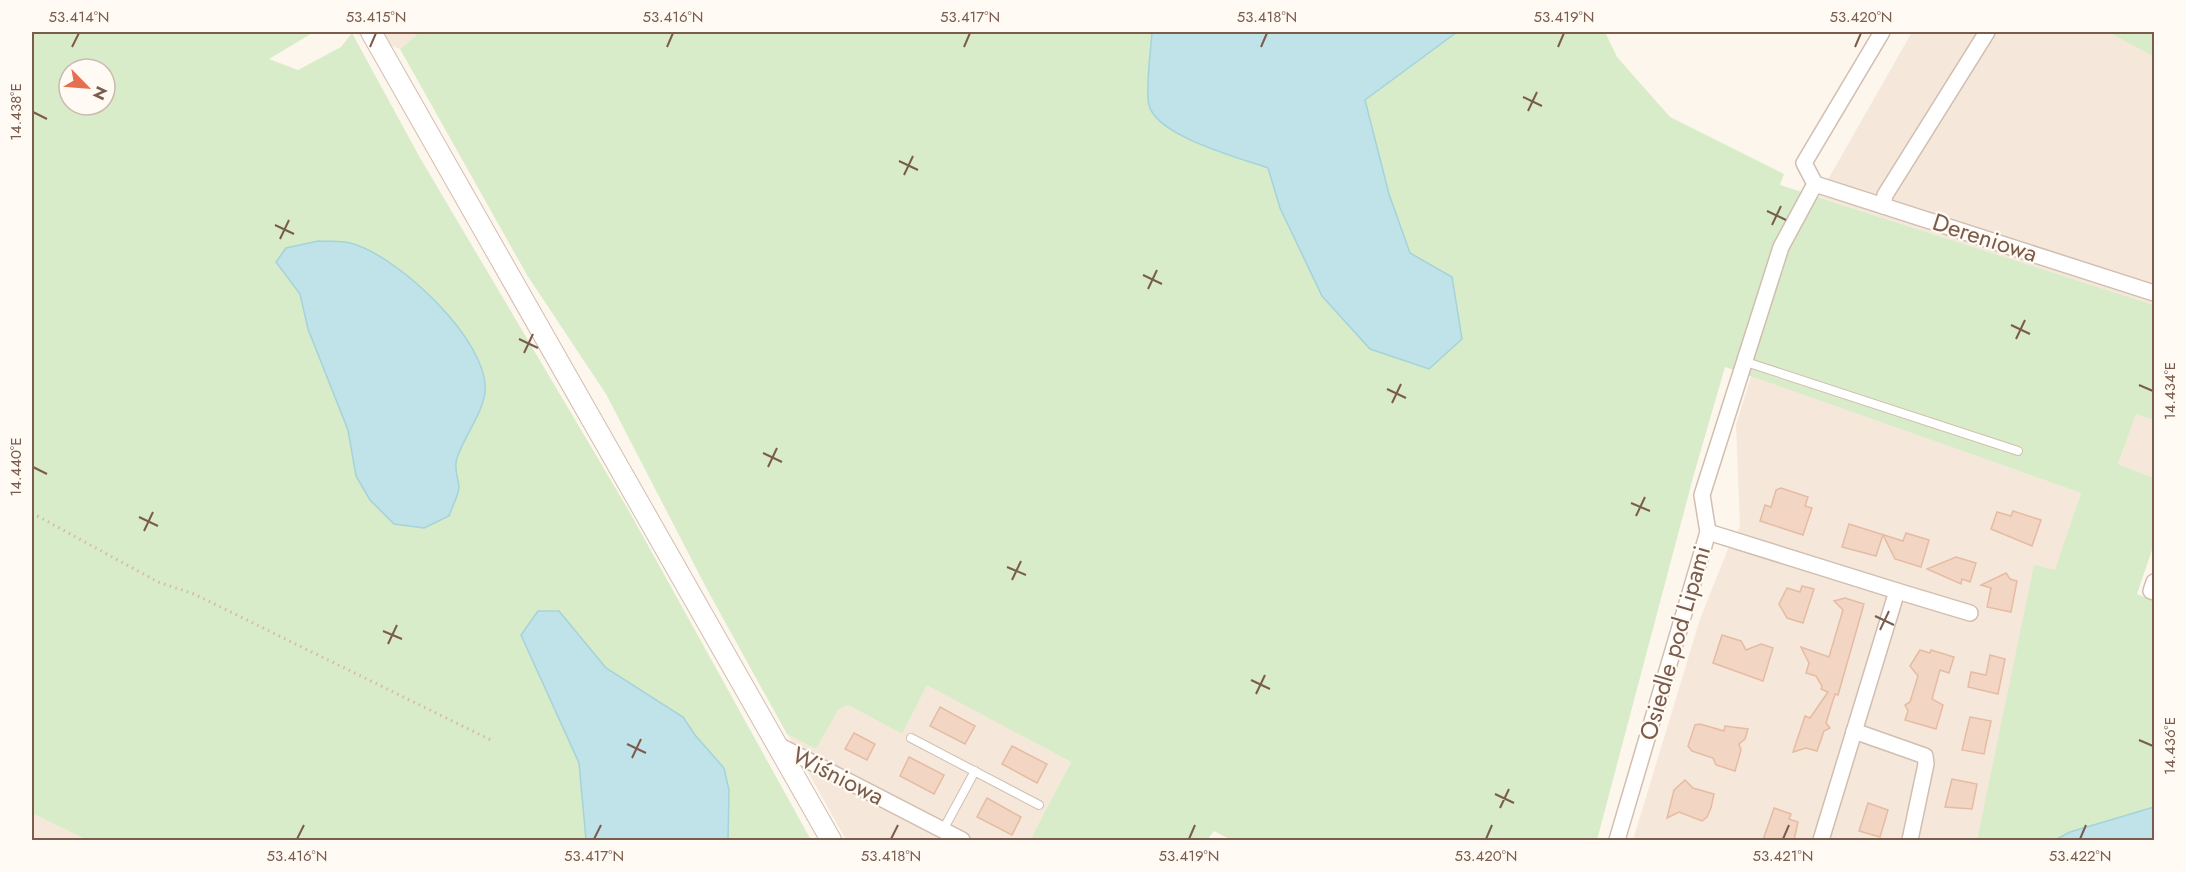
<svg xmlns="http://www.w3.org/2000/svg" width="2186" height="872" font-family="Jost,sans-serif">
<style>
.residential{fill:#f5e8da}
.green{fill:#d8ecc9;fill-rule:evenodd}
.water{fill:#bfe3e8;stroke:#a5d3da;stroke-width:1.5}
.building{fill:#f3d5c3;stroke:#e6bba3;stroke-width:1.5}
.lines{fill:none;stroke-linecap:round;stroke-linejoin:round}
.service-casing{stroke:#d1beb0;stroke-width:10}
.minor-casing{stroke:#d1beb0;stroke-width:18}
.tertiary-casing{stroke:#d1beb0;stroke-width:22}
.path{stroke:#d9b8a5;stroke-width:3;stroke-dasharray:1.5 4.5;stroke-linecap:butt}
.service{stroke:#fff;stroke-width:8}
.minor{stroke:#fff;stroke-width:15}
.tertiary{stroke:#fff;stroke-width:20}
.ticks{fill:none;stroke:#7a5c4d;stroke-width:2}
.labels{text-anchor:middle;stroke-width:4.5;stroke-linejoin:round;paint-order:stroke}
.street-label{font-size:24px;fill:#7a5c4d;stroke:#fffaf3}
.neatline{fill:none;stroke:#7a5c4d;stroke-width:2}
.ticks-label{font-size:15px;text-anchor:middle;fill:#7a5c4d}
</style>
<rect width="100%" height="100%" fill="#fdf6ec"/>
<g class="residential">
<polygon points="351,32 420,32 400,49"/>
<polygon points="1912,32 2108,32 2154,57 2154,305 1818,197"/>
<polygon points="1751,376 2081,493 2056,572 2023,626 1977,840 1633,840 1700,619 1728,549 1740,527 1736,425"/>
<polygon points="2136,414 2154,420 2154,478 2118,464"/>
<polygon points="927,684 1071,762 1030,840 846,840 787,734 816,749 839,709 848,705 902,734"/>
<polygon points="32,813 87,840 32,840"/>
</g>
<g class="green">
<path d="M32,32H314L269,59L298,70L341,47L352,33L419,156L629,511L811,840H87L32,813ZM69,69H105V105H69Z"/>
<polygon points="420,32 1152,32 1149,105 1209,148 1268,168 1280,208 1322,296 1452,277 1410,254 1389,194 1365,100 1457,32 1605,32 1617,57 1670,117 1784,174 1780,185 2154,305 2154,420 2136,414 2118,464 2154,478 2154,544 2137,594 2154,601 2154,840 1977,840 2034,565 2055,570 2081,493 1725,367 1694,474 1597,840 1231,840 1214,831 1207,840 1030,840 1071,762 927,685 902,734 848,705 839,709 816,749 787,734 709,593 606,394 527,275 400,49"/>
<polygon points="2108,32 2154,32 2154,57"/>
</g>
<g class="water">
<path d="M1152,32H1457L1365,100L1389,194L1410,253L1452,277L1462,339L1429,369L1370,349L1322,296L1280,208L1268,168C1240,158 1156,136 1149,105C1145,90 1151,49 1152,32Z"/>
<path d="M318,241C328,242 340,240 350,243C396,254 490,341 485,392C483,415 457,447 456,463C455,471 458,479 459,486C459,495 452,507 449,516L424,528L394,524L370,500L356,476L348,430L308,329L300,294L276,262L286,248Z"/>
<polygon points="538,611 559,611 606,668 683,717 695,735 724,768 729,790 728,840 586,840 579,763 521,635"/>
<polygon points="2154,807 2154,840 2055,840 2070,832"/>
</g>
<g class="building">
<polygon points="1781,488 1808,497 1805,506 1812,508 1803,535 1760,521 1765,505 1771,507 1776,490"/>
<polygon points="2013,511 2041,520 2032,546 1991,529 1997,512 2011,516"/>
<polygon points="1849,524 1903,541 1906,533 1929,540 1921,567 1895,559 1883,535 1876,556 1842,547"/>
<polygon points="1956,557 1976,563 1970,582 1962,579 1961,584 1927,569"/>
<polygon points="2006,573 2010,579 2017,581 2011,612 1987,607 1991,588 1981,585"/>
<polygon points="1802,586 1814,589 1803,623 1787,618 1779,604 1787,588 1800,592"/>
<polygon points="1845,598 1864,604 1838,695 1835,694 1826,723 1830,728 1824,731 1817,751 1806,748 1793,752 1805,716 1810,718 1828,692 1821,689 1822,686 1816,676 1806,673 1809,663 1801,647 1829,657 1843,610 1834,601"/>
<polygon points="1722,635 1741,641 1746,650 1761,644 1773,648 1763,681 1713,663"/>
<polygon points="1920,650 1930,653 1931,650 1954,657 1949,673 1940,670 1932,699 1943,705 1936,729 1905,720 1908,711 1905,705 1910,702 1918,676 1910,666"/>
<polygon points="1990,655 2005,659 1998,694 1968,687 1971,672 1986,675"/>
<polygon points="940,707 975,726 965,744 930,726"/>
<polygon points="1970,717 1991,721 1984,754 1962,750"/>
<polygon points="1700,724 1724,731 1725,726 1748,729 1745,739 1739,744 1741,750 1735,771 1716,765 1713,758 1692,751 1688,746 1695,725"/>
<polygon points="854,733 875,744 867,760 845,749"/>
<polygon points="1012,746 1047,764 1037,783 1002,764"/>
<polygon points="909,757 944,775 934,794 900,776"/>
<polygon points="1952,779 1977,784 1972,809 1945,807"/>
<polygon points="1685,780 1693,788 1714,794 1711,808 1707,817 1702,821 1679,812 1667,818 1674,790"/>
<polygon points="987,798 1021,817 1012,835 977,817"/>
<polygon points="1868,803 1888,810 1880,837 1859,831"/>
<polygon points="1774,808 1791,814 1789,819 1798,822 1794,840 1763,840"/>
</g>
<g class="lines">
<g class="service-casing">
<g id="service">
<polyline points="1743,361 2018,451"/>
<polyline points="911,738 1039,805"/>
<polyline points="943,830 975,771"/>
</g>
</g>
<g class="minor-casing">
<g id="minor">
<polyline points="1815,184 2154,293"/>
<polyline points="1815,184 1804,163 1882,32"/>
<polyline points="1883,206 1885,195 1987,32"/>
<polyline points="1708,532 1897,591 1821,840"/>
<polyline points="2154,582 2151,591 2154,592"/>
<polyline points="1897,591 1970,613"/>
<polyline points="1854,731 1925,756 1926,764 1910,840"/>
<polyline points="778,745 962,840"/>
<polyline points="1617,840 1708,532 1702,495 1781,247 1815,184"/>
</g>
</g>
<g class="tertiary-casing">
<polyline id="tertiary" points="371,32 831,840"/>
</g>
<polyline class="path" points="32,513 158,582 194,594 493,741"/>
<use href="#service" class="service"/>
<use href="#minor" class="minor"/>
<use href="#tertiary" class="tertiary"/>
</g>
<path class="ticks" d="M72,47L79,33M370,47L376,33M667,47L673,33M964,47L970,33M1261,47L1267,33M1558,47L1564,33M1855,47L1861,33M1523,97L1542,106M1528,111L1537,92M33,112L47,119M899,161L918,170M904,175L913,156M1767,211L1786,220M275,225L294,234M1772,225L1781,206M280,239L289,220M1143,275L1162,284M1148,289L1157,270M2011,325L2030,334M519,339L538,348M2016,339L2025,320M524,353L533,334M2139,385L2153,391M1387,389L1406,398M1392,403L1401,384M763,453L782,462M33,467L47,474M768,467L777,448M1631,503L1650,511M1636,516L1645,497M139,517L158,526M144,531L153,512M1007,567L1026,575M1012,580L1021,561M1875,616L1894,625M1880,630L1889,611M383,631L402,639M388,644L397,625M1251,680L1270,689M1256,694L1265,675M2139,740L2153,746M627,744L646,753M632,758L641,739M1495,794L1514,803M1500,808L1509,789M297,839L304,825M594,839L601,825M891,839L898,825M1189,839L1195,825M1486,839L1492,825M1783,839L1789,825M2080,839L2086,825"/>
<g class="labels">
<g class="street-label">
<text transform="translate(1985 238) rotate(18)" y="8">Dereniowa</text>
<text transform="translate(1675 643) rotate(-74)" y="8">Osiedle pod Lipami</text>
<text transform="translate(838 776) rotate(27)" y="8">Wiśniowa</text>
</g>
</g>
<rect width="2186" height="872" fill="none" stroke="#fffaf3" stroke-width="66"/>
<g transform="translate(87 87) rotate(115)"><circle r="28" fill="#fffaf3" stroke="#cabbb1" stroke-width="1.5"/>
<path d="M0-4.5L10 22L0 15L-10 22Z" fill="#e76f51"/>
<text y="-9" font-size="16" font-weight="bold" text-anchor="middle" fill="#7a5c4d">N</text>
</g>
<rect x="33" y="33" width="2120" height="806" class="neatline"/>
<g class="ticks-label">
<text x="79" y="22">53.414°N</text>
<text x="376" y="22">53.415°N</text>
<text x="673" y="22">53.416°N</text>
<text x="970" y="22">53.417°N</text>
<text x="1267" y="22">53.418°N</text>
<text x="1564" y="22">53.419°N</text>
<text x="1861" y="22">53.420°N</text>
<text transform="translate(16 112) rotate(-90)" y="5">14.438°E</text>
<text transform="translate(2170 391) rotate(-90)" y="5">14.434°E</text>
<text transform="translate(16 467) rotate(-90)" y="5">14.440°E</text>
<text transform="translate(2170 746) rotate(-90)" y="5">14.436°E</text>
<text x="297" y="861">53.416°N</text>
<text x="594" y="861">53.417°N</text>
<text x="891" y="861">53.418°N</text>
<text x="1189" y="861">53.419°N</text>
<text x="1486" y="861">53.420°N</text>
<text x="1783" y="861">53.421°N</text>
<text x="2080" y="861">53.422°N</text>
</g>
</svg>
